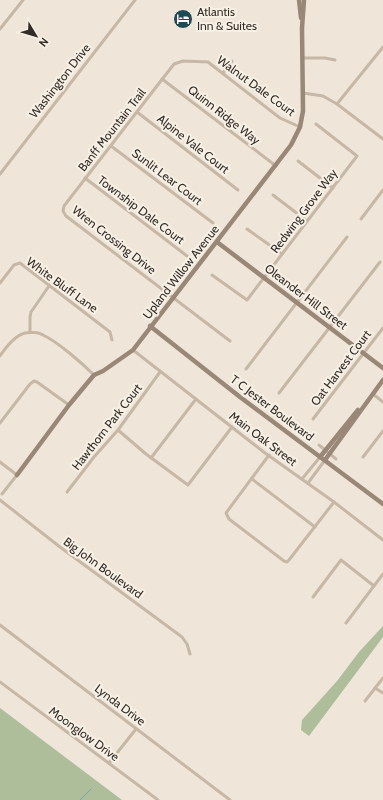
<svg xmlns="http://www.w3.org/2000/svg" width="383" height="800" font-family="Cabin,sans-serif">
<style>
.green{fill:#aebd9a}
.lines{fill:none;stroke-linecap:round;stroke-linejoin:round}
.stream{stroke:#7aa4aa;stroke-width:1}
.street{stroke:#c6b7a6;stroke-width:3}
.secondary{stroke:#998777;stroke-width:4.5}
.labels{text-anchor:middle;stroke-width:4;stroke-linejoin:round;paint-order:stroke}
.poi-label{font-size:12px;fill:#332b26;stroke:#f7f0e5;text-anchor:start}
.street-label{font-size:12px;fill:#332b26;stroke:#f7f0e5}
</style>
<rect width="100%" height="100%" fill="#efe6d9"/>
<g class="green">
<polygon points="383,626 383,637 309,736 301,730 302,720 337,681 359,652"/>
<polygon points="0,708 122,800 0,800"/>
</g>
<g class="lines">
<polyline class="stream" points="80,800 91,789"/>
<g class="street">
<polyline points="0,29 23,0"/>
<polyline points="302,58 325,58 335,60"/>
<polyline points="223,73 232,61"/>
<polyline points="162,79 276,166"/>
<polyline points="303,93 323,96 337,104 383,139"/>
<polyline points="337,104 383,47"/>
<polyline points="137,112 238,190"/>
<polyline points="111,146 213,223"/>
<polyline points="298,161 333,188"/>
<polyline points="0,174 135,0"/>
<polyline points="85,178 187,256"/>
<polyline points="273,195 307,221"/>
<polyline points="361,219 383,190"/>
<polyline points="247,229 282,254"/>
<polyline points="212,275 247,300 357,156 316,124"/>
<polyline points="0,283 14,265 20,263 110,332 112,340"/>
<polyline points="30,332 30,317 31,312 49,286"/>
<polyline points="230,341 66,216 63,211 64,206 174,64 183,61 208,62 280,118 300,127"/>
<polyline points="133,350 265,453 334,502 383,540"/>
<path d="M0,356C6,347 14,336 25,333C30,332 39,332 43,335C58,342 83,364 94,375"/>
<polyline points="246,369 347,237"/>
<polyline points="279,393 380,262"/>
<polyline points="373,394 383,402"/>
<polyline points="313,419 383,328"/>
<polyline points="0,423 30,384 34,381 37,382 69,405"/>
<polyline points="118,430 146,454 188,485 232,427"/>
<polyline points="319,445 336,459"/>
<polyline points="269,455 226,513 229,519 284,561 287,562 289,560 334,502"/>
<polyline points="363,457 383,431"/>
<polyline points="151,458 196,399"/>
<polyline points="0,462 17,475 2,494"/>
<polyline points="252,479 315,527"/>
<polyline points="302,479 320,457"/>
<polyline points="308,483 325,460"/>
<polyline points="67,492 94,457 118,430 160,372"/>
<polyline points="0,500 60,547 182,637 187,644 190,654"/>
<polyline points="313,597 341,560 374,586"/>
<polyline points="346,623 383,574"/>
<polyline points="0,625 230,800"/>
<polyline points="0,682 158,800"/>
<polyline points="375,688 383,693"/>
<polyline points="365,701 383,678"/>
<polyline points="109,763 136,729"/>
</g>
<g class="secondary">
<polyline points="299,0 301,18"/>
<polyline points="217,242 383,368"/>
<polyline points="150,326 240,397 383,504"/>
<polyline points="320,457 358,410"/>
<polyline points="325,460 383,380"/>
<polyline points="17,475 69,405 94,375 103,371 133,350 291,145 300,127 303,111 302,28 304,0"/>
</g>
</g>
<defs>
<g id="hotel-disc" transform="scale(1)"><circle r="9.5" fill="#1f4a51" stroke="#f7f0e5"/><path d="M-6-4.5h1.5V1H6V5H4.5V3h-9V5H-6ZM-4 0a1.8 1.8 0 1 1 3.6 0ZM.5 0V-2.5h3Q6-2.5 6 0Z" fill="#fff"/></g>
</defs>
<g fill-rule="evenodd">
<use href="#hotel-disc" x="183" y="19"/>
</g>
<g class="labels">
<g class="poi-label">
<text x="197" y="16">Atlantis<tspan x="197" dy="14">Inn &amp; Suites</tspan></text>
</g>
<g class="street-label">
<text transform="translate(60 81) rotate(-52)" y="4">Washington Drive</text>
<text transform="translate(256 86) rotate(36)" y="4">Walnut Dale Court</text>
<text transform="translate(224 115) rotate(38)" y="4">Quinn Ridge Way</text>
<text transform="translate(112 130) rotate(-52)" y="4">Banff Mountain Trail</text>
<text transform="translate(193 144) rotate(38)" y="4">Alpine Vale Court</text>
<text transform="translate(167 177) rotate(37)" y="4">Sunlit Lear Court</text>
<text transform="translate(141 210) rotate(37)" y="4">Township Dale Court</text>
<text transform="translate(304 211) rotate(-53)" y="4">Redwing Grove Way</text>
<text transform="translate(114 240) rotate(38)" y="4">Wren Crossing Drive</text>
<text transform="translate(181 272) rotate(-52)" y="4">Upland Willow Avenue</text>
<text transform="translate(62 285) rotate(36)" y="4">White Bluff Lane</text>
<text transform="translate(306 297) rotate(37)" y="4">Oleander Hill Street</text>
<text transform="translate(341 368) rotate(-53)" y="4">Oat Harvest Court</text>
<text transform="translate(272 408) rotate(37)" y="4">T C Jester Boulevard</text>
<text transform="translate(107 427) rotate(-52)" y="4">Hawthorn Park Court</text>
<text transform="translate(263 439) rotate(37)" y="4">Main Oak Street</text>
<text transform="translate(103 568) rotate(36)" y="4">Big John Boulevard</text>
<text transform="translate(120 705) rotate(37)" y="4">Lynda Drive</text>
<text transform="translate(84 734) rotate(36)" y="4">Moonglow Drive</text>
</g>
</g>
<g transform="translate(36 36) rotate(128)" stroke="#f7f0e5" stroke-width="3" paint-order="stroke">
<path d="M0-3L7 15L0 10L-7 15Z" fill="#332b26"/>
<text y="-6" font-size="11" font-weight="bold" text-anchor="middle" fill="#332b26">N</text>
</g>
</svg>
